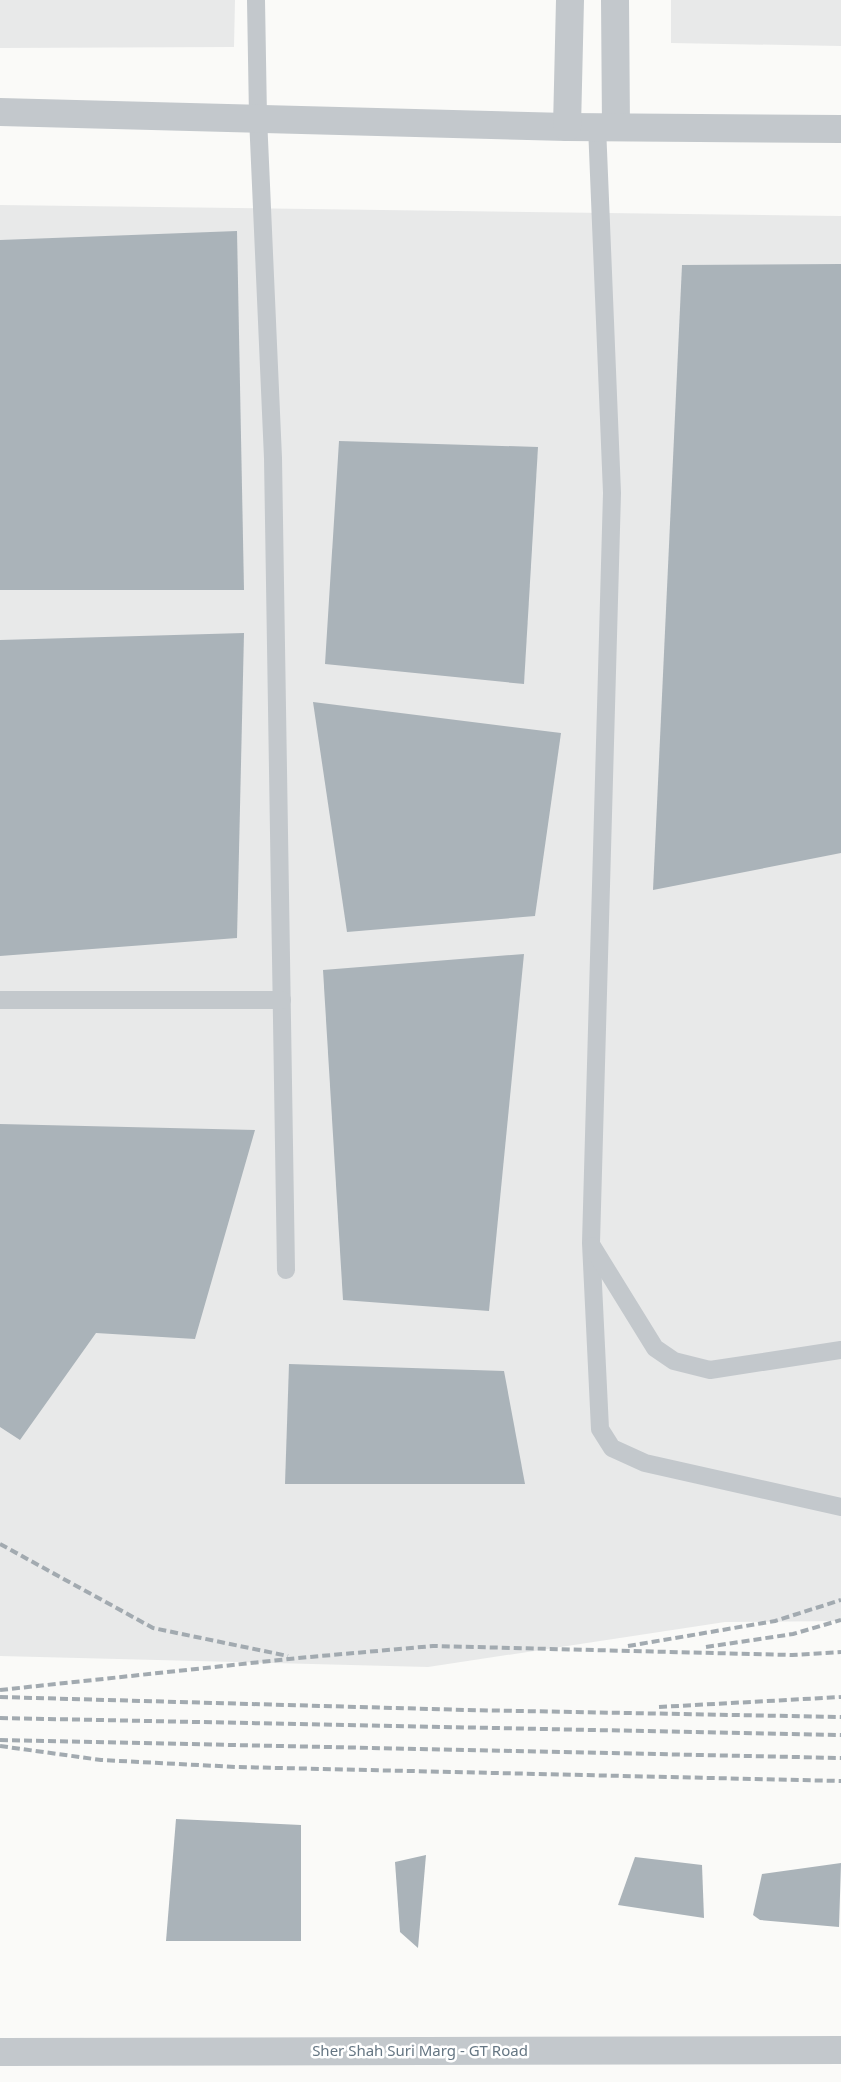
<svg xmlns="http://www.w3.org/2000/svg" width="841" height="2082" font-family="'Noto Sans',sans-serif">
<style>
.built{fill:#e8e9e9}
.building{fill:#aab3b9}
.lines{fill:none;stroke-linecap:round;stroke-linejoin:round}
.service{stroke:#c3c8cc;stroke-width:18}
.tertiary{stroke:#c3c8cc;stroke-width:28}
.rail{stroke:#a2aab0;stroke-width:4;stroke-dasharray:8 4;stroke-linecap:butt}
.labels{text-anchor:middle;stroke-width:5;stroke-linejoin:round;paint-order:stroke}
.street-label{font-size:15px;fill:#657683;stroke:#fff}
</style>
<rect width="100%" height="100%" fill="#fafaf8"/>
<g class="built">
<polygon points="0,0 235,0 234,47 0,48"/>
<polygon points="671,0 841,0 841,46 671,43"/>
<polygon points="0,205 841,216 841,1621 725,1622 428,1667 0,1656"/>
</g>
<g class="building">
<polygon points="237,231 244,590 0,590 0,240"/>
<polygon points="841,264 841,853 653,890 682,265"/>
<polygon points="339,441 538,447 524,684 325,664"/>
<polygon points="244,633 237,938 0,956 0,640"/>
<polygon points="313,702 561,733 535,916 347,932"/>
<polygon points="524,954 489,1311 343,1300 323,970"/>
<polygon points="0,1124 255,1130 195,1339 96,1333 20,1440 0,1427"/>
<polygon points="289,1364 504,1371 525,1484 285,1484"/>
<polygon points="176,1819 301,1825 301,1941 166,1941"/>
<polygon points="426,1855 418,1948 400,1932 395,1862"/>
<polygon points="635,1857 702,1865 704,1918 618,1905"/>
<polygon points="841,1863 839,1927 760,1920 753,1915 762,1874"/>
</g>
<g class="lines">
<g class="service">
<polyline points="256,0 258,117 273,458 286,1270"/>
<polyline points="597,126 612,493 591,1243 600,1429 612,1448 645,1463 841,1507"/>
<polyline points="0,1000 282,1000"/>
<polyline points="592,1246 655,1348 674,1361 710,1370 841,1350"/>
</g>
<g class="tertiary">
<polyline points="615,0 616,127"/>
<polyline points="0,112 567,127 841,129"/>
<polyline points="567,127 570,0"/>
<polyline points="0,2052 841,2050"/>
</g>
<g class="rail">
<polyline points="0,1544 153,1628 288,1656"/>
<polyline points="628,1646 775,1621 841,1600"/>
<polyline points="706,1647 793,1634 841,1620"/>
<polyline points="0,1690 298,1658 433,1646 792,1655 841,1652"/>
<polyline points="0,1697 467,1710 841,1717"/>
<polyline points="659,1707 841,1697"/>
<polyline points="0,1718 841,1735"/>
<polyline points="0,1740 841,1758"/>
<polyline points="0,1746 101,1760 237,1767 841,1781"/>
</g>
</g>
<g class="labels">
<g class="street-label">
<text x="420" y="2056">Sher Shah Suri Marg - GT Road</text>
</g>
</g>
</svg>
